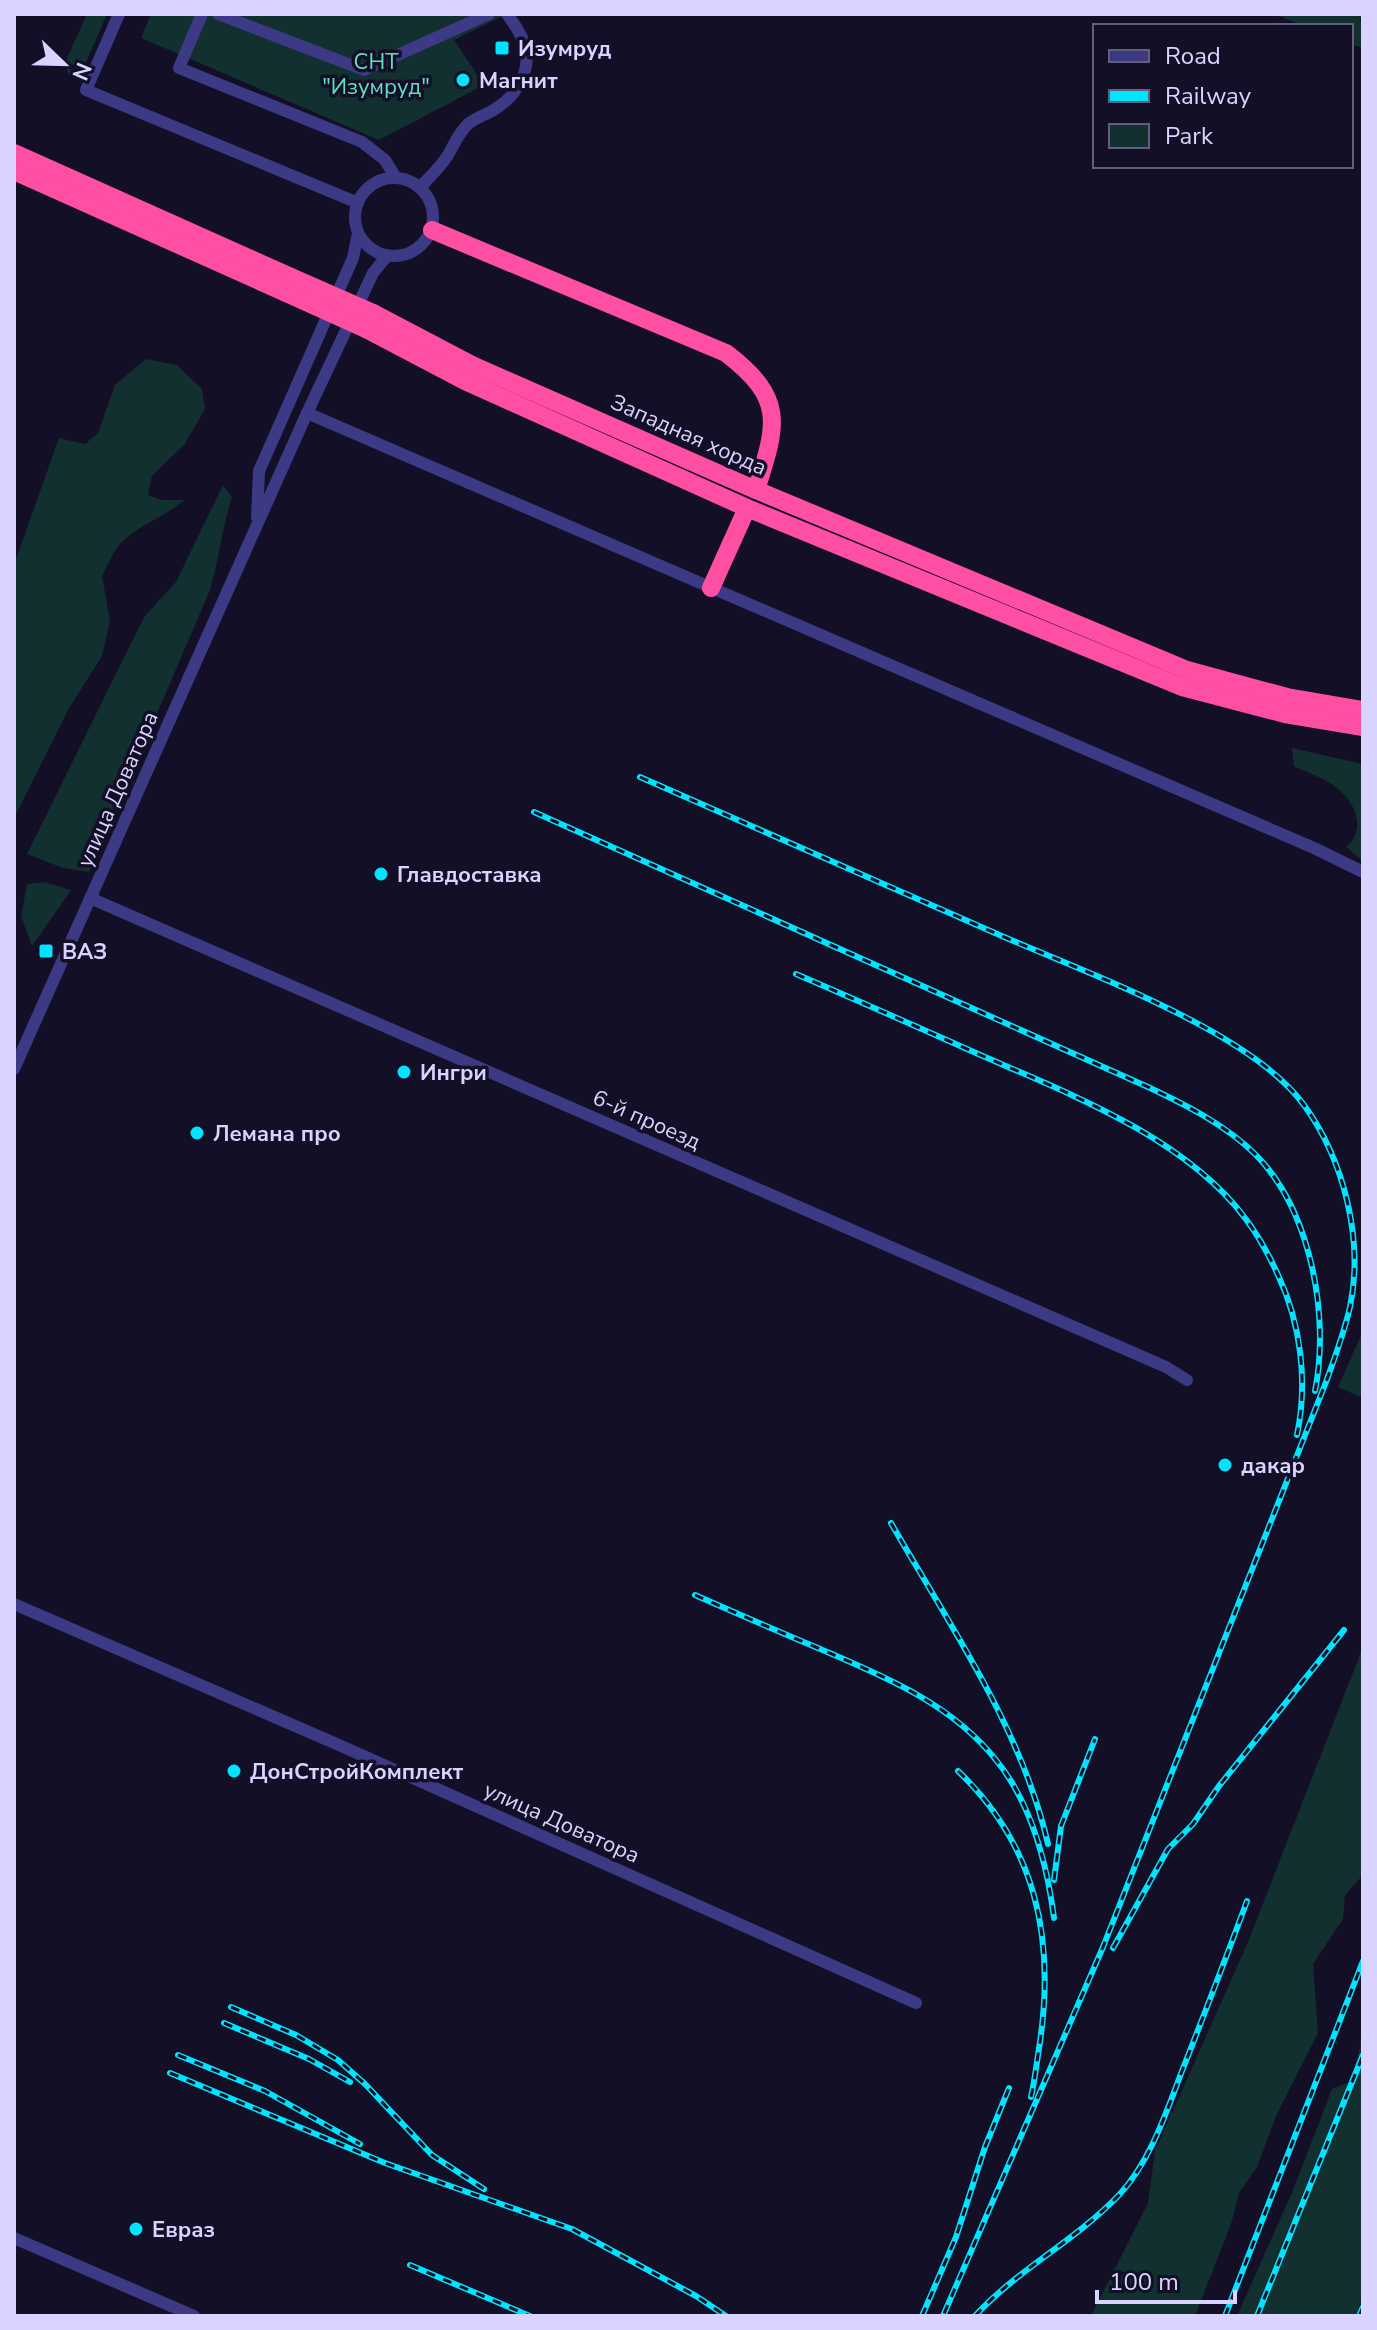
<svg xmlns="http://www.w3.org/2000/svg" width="1377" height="2330" font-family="'Nunito Sans',sans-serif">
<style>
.green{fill:#12302f}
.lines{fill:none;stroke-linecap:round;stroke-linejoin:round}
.minor{stroke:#3d3a85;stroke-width:12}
.highway{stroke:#ff4fa3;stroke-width:18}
.rail-casing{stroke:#00e5ff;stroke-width:6}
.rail{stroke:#130f26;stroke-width:3;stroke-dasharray:9;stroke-linecap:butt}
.highway-bridge{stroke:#ff4fa3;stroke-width:18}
.poi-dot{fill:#00e5ff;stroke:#130f26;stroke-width:3}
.labels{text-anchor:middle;stroke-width:7;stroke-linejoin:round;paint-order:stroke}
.poi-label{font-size:22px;font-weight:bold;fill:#d9d4ff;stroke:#130f26;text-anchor:start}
.park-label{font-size:22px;fill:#5fe0c0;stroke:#130f26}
.street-label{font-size:22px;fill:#d9d4ff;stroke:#130f26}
</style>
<rect width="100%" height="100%" fill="#130f26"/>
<g class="green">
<polygon points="87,14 107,14 80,76 70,76 64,65"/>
<polygon points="151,14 507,14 454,40 484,85 379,140 141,38"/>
<polygon points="1274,14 1362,14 1360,21 1363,23 1363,48 1351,44 1351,26 1305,26"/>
<path d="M146,359L177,365L202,389L205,409L184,445L152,476L148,495L161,500H184C165,517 140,524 121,543C113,551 108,565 102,576L110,621L102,656L68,710L14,818V565L59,438L85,444L98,433L115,385Z"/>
<path d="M223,485L232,497C222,528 219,559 210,590L89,872L63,868L27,854L144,617L176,582Z"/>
<path d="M1292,748L1363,764V861L1346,847C1369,827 1353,797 1330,783C1319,776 1306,772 1294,766Z"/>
<polygon points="44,882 71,890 32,946 21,916 27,884"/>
<polygon points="1363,1331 1363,1398 1338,1387"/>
<polygon points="1363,1647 1363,1875 1345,1895 1343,1919 1313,1964 1318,2033 1277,2114 1257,2167 1239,2193 1231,2224 1195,2316 1091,2316 1148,2203 1155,2151 1248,1942"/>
<polygon points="1363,2005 1363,2296 1356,2316 1237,2316 1293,2190 1332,2089 1351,2081 1360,2047"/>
</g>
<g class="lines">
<g class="minor">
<polyline points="119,14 86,90 358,203"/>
<polyline points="202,14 179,68 362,142 385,160 396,178"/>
<polyline points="218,14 364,70 489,14"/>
<circle cx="394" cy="217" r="39"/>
<path d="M420,188C429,177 441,167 448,155C455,143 458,134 468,124C477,117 486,115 495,109C518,95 534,67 523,41C520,31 513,23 507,14"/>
<polyline points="307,413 1314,848 1363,872"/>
<polyline points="257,518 259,471 353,258 358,233"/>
<polyline points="90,898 1166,1367 1187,1380"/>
<polyline points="14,1069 307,413 373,273 387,256"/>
<polyline points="14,1604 339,1745 916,2003"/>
<polyline points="14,2238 194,2316"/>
</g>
<g class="highway">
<polyline points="14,153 291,277"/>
<polyline points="14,171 284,292"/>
<path d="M432,230L726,353C786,399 777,424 756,490"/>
<polyline points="373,313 472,365 756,490 1187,670 1287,697 1363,710"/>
<polyline points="366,329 465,381 747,508 1182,687 1285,714 1363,727"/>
<polyline points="711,588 747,508"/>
</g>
<g class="rail-casing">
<g id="rail">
<path d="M640,777C758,829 877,881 995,933C1081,971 1250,1030 1304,1105C1344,1160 1364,1240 1350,1307C1344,1333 1335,1357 1326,1382L1103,1947L943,2316"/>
<path d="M534,812L1148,1087C1186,1105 1226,1125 1256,1155C1311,1211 1330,1316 1315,1391"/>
<path d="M796,974C859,1001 922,1029 985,1057C1073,1095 1186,1139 1245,1218C1258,1235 1269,1255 1278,1275C1301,1324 1308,1382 1297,1435"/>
<path d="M891,1523C950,1626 1021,1727 1048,1844"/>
<path d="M695,1595C736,1613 777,1631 818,1648C883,1676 951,1703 996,1760C1032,1804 1047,1864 1054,1918"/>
<path d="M958,1771C1036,1845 1055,1938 1040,2042C1037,2060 1035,2079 1031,2097"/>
<polyline points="1054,1880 1061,1826 1095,1739"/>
<polyline points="1113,1948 1168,1849 1193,1824 1219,1786 1344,1630"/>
<polyline points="231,2007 296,2035 338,2060 365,2084 432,2155 484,2189"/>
<polyline points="224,2023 309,2059 350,2082"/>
<polyline points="178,2055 265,2091 360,2144"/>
<polyline points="170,2073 385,2163 572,2229 696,2296 726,2316"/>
<polyline points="410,2265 530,2316"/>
<polyline points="922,2316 956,2237 985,2147 1009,2088"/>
<path d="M975,2316C1018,2269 1075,2241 1119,2195C1150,2162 1166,2113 1182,2071C1204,2015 1226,1958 1247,1901"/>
<polyline points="1225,2316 1363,1961"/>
<polyline points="1257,2316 1363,2055"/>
<polyline points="1359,2316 1363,2307"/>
</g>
</g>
<use href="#rail" class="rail"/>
<g class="highway-bridge">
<polyline points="291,277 373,313"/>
<polyline points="284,292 366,329"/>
</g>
</g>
<g class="poi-dot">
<rect x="494" y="40" width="16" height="16" rx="4"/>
<circle cx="463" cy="80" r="8"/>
<circle cx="381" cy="874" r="8"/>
<rect x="38" y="943" width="16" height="16" rx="4"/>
<circle cx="404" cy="1072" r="8"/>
<circle cx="197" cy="1133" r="8"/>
<circle cx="1225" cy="1465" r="8"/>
<circle cx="234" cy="1771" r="8"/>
<circle cx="136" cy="2229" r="8"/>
</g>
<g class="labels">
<g class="poi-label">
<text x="518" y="56">Изумруд</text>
<text x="479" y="88">Магнит</text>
<text x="397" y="882">Главдоставка</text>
<text x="62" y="959">ВАЗ</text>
<text x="420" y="1080">Ингри</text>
<text x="213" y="1141">Лемана про</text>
<text x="1241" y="1473">дакар</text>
<text x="250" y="1779">ДонСтройКомплект</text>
<text x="152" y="2237">Евраз</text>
</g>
<g class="park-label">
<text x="376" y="69">СНТ<tspan x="376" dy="25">"Изумруд"</tspan></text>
</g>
<g class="street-label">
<text transform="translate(689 434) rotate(24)" y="8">Западная хорда</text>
<text transform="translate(117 789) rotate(-66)" y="8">улица Доватора</text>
<text transform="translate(647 1119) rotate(24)" y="8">6-й проезд</text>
<text transform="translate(562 1822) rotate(24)" y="8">улица Доватора</text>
</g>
</g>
<rect width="1377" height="2330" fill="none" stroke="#d9d4ff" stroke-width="32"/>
<rect x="1093" y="24" width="260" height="144" fill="#130f26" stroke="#625e7d" stroke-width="2"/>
<rect x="1109" y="50" width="40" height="12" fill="#3d3a85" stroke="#625e7d" stroke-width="2"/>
<text x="1165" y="64" font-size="24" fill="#d9d4ff">Road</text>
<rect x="1109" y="90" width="40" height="12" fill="#00e5ff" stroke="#625e7d" stroke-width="2"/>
<text x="1165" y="104" font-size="24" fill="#d9d4ff">Railway</text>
<rect x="1109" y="124" width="40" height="24" fill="#12302f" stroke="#625e7d" stroke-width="2"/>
<text x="1165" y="144" font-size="24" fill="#d9d4ff">Park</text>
<g transform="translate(64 64) rotate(113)" stroke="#130f26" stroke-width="6" paint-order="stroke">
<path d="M0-6L14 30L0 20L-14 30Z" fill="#d9d4ff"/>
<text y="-12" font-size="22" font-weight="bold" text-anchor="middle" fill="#d9d4ff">N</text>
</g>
<path d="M1097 2290v12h138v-12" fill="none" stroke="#d9d4ff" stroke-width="4"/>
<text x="1109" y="2290" font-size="24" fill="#d9d4ff" stroke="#130f26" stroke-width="6" paint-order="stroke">100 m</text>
</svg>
